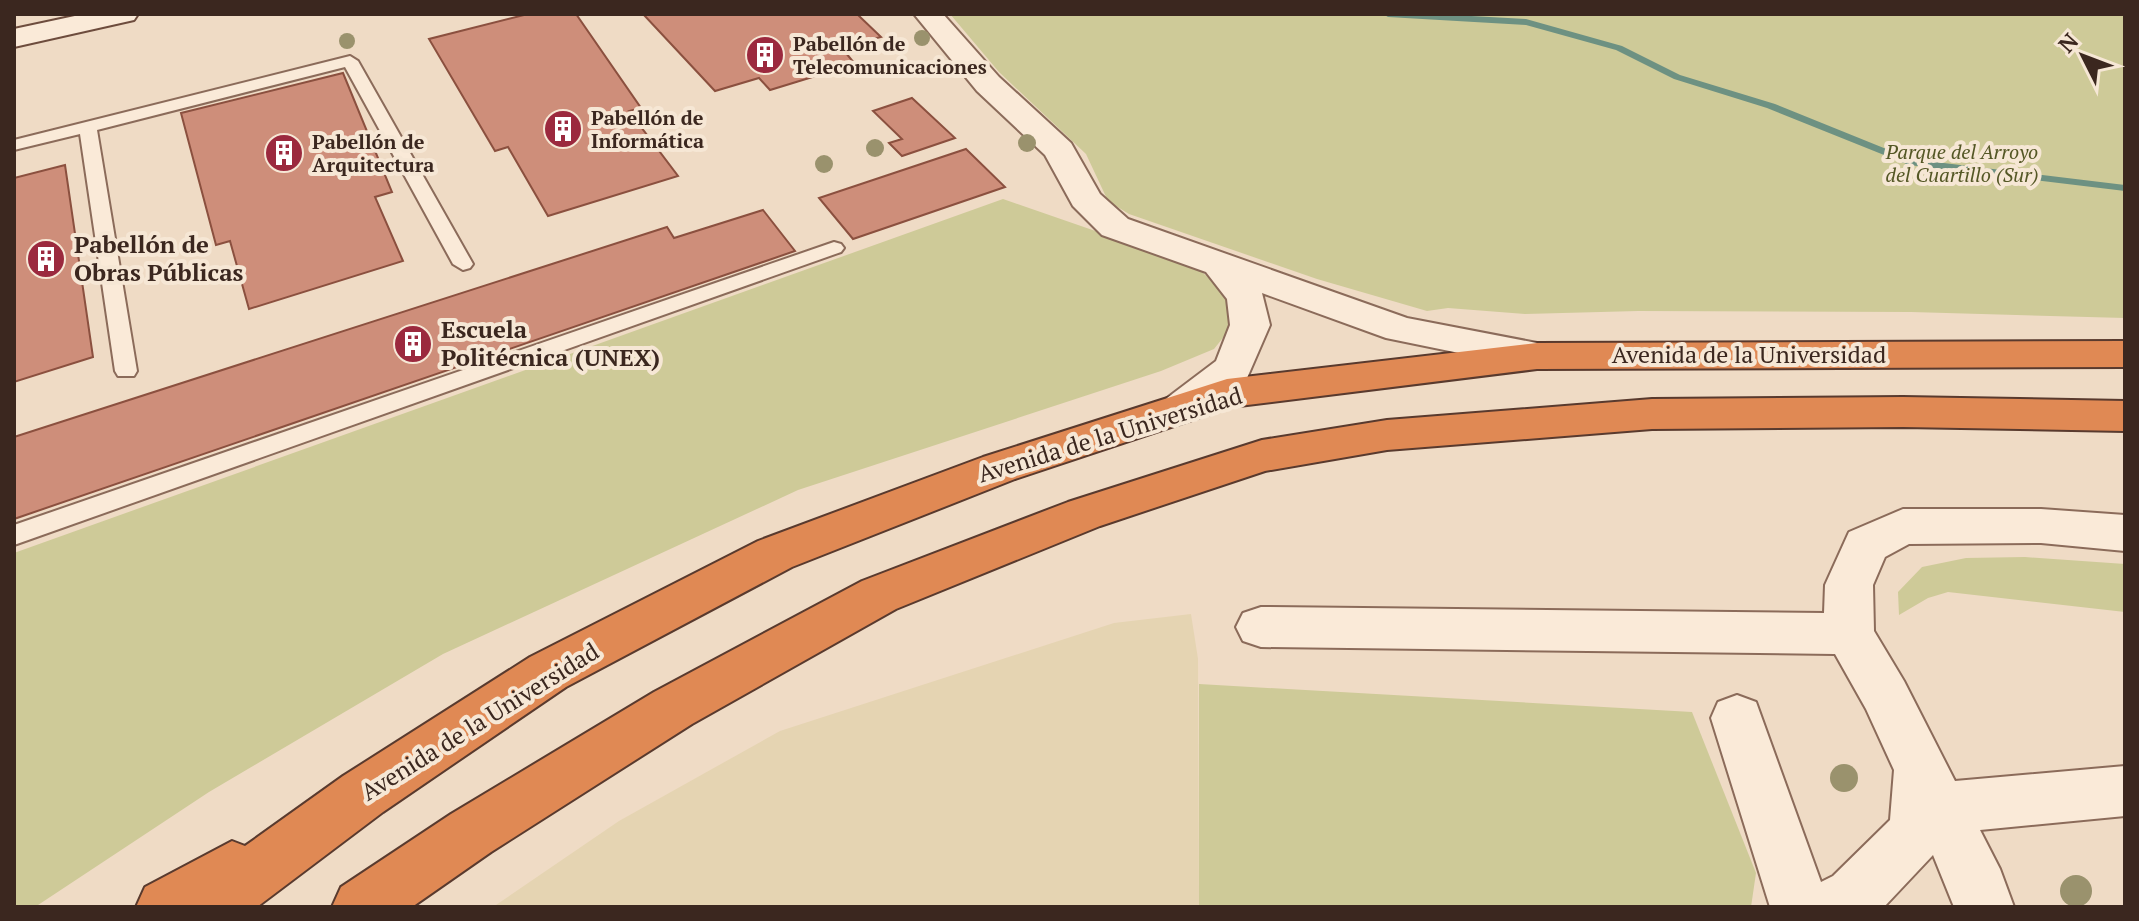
<svg xmlns="http://www.w3.org/2000/svg" width="2139" height="921" font-family="'PT Serif',serif">
<style>
.farmland{fill:#e5d4b2}
.green{fill:#ceca98}
.lines{fill:none;stroke-linecap:round;stroke-linejoin:round}
.stream{fill:#6d9182;fill-rule:evenodd}
.building{fill:#ce8e7a;stroke:#8b503f;stroke-width:2}
.lane-casing{stroke:#8b6b5a;stroke-width:4}
.street-casing{stroke:#8b6b5a;stroke-width:4}
.secondary-casing{stroke:#6d4c3d;stroke-width:4}
.highway-casing{stroke:#593a2e;stroke-width:4}
.lane{fill:#faead8;fill-rule:evenodd}
.street{fill:#faead8;fill-rule:evenodd}
.secondary{fill:#faead8;fill-rule:evenodd}
.highway{fill:#e08954;fill-rule:evenodd}
.tree{fill:#9a926d}
.labels{text-anchor:middle;stroke-width:8;stroke-linejoin:round;paint-order:stroke}
.far-poi-label{font-size:20px;font-weight:bold;fill:#3b271f;stroke:#f6e7d5;text-anchor:start}
.far-park-label{font-size:20px;font-style:italic;fill:#545725;stroke:#f6e7d5}
.poi-label{font-size:24px;font-weight:bold;fill:#3b271f;stroke:#f6e7d5;text-anchor:start}
.street-label{font-size:24px;fill:#3b271f;stroke:#f6e7d5}
</style>
<rect width="100%" height="100%" fill="#efdbc5"/>
<polygon class="farmland" points="1191,614 1198,659 1199,907 493,907 619,821 780,731 1114,623"/>
<g class="green">
<polygon points="950,14 2125,14 2125,318 1911,312 1638,311 1525,314 1448,308 1427,311 1317,279 1129,214 1108,201 1086,154 999,72"/>
<polygon points="1003,199 1156,252 1202,272 1226,294 1231,319 1226,334 1214,349 1161,371 798,490 443,654 209,792 35,907 14,907 14,553"/>
<polygon points="2025,557 2125,564 2125,612 1948,592 1928,598 1899,615 1898,592 1922,567 1966,558"/>
<polygon points="1199,684 1692,712 1756,873 1751,907 1199,907"/>
</g>
<g class="lines">
<polygon class="stream" points="1383,14 1435,14 1526,19 1622,46 1680,75 1775,104 1911,159 2125,185 2125,191 1909,165 1767,108 1674,79 1616,50 1526,25 1388,17"/>
</g>
<g class="building">
<polygon points="528,14 576,14 641,108 629,111 678,176 548,216 508,147 495,151 429,39"/>
<polygon points="643,14 857,14 881,37 841,47 855,64 770,90 759,78 715,91"/>
<polygon points="343,73 392,192 375,197 403,261 249,309 230,241 216,245 181,113"/>
<polygon points="912,98 955,138 902,156 889,143 902,139 873,111"/>
<polygon points="966,149 1005,187 853,239 819,198"/>
<polygon points="65,165 93,357 14,382 14,178"/>
<polygon points="763,210 795,251 14,519 14,437 667,227 674,238"/>
</g>
<g class="lines">
<g class="lane-casing">
<g id="lane">
<polygon points="350,56 358,61 473,264 470,268 463,270 453,264 345,67 97,130 137,371 134,376 118,376 115,371 80,134 14,150 14,140"/>
<polygon points="834,242 841,244 844,248 841,252 14,545 14,525"/>
</g>
</g>
<g class="street-casing">
<g id="street">
<polygon points="914,14 943,14 999,77 1071,143 1100,194 1128,219 1407,318 1537,343 1551,347 1557,356 1551,365 1537,369 1386,338 1262,293 1270,325 1247,378 1197,418 1182,423 1167,418 1161,408 1167,398 1216,361 1230,325 1227,299 1206,272 1102,235 1073,206 1045,155 977,91"/>
<polygon points="1903,509 2041,509 2125,515 2125,551 2041,543 1909,544 1885,557 1873,585 1874,631 1904,681 1955,781 2125,766 2125,816 1980,830 2000,869 2014,907 1954,907 1933,855 1884,907 1770,907 1711,718 1718,702 1737,695 1756,702 1821,882 1833,876 1890,820 1894,770 1866,709 1835,654 1261,647 1243,641 1236,627 1243,613 1261,607 1824,613 1825,585 1849,532"/>
</g>
</g>
<g class="secondary-casing">
<polygon id="secondary" points="84,14 138,14 134,20 14,47 14,29"/>
</g>
<g class="highway-casing">
<g id="highway">
<polygon points="2125,341 2125,367 1537,369 1231,407 1015,479 792,567 566,687 383,812 257,907 136,907 145,887 232,841 245,846 343,776 530,657 758,541 983,457 1227,379 1537,343"/>
<polygon points="1903,397 2125,401 2125,431 1903,427 1652,429 1387,450 1265,471 1100,526 896,609 692,724 491,852 412,907 332,907 341,887 451,814 654,692 862,581 1068,502 1262,440 1387,420 1652,399"/>
</g>
</g>
<use href="#lane" class="lane"/>
<use href="#street" class="street"/>
<use href="#secondary" class="secondary"/>
<use href="#highway" class="highway"/>
</g>
<g class="tree">
<circle cx="922" cy="38" r="8"/>
<circle cx="347" cy="41" r="8"/>
<circle cx="1027" cy="143" r="9"/>
<circle cx="875" cy="148" r="9"/>
<circle cx="824" cy="164" r="9"/>
<circle cx="1844" cy="778" r="14"/>
<circle cx="2076" cy="891" r="16"/>
</g>
<defs>
<g id="building-disc" transform="scale(2)"><circle r="9.5" fill="#9b293e" stroke="#f6e7d5"/><path d="M-4-6H4V6H1V3H-1V6H-4ZM-2.5-4.3h1.7v1.8h-1.7ZM.8-4.3h1.7v1.8H.8ZM-2.5-1h1.7V.8h-1.7ZM.8-1h1.7V.8H.8Z" fill="#fff"/></g>
</defs>
<g fill-rule="evenodd">
<use href="#building-disc" x="765" y="55"/>
<use href="#building-disc" x="563" y="129"/>
<use href="#building-disc" x="284" y="153"/>
<use href="#building-disc" x="46" y="259"/>
<use href="#building-disc" x="413" y="344"/>
</g>
<g class="labels">
<g class="far-poi-label">
<text x="793" y="51">Pabellón de<tspan x="793" dy="23">Telecomunicaciones</tspan></text>
<text x="591" y="125">Pabellón de<tspan x="591" dy="23">Informática</tspan></text>
<text x="312" y="149">Pabellón de<tspan x="312" dy="23">Arquitectura</tspan></text>
</g>
<g class="far-park-label">
<text x="1962" y="159">Parque del Arroyo<tspan x="1962" dy="23">del Cuartillo (Sur)</tspan></text>
</g>
<g class="poi-label">
<text x="74" y="253">Pabellón de<tspan x="74" dy="28">Obras Públicas</tspan></text>
<text x="441" y="338">Escuela<tspan x="441" dy="28">Politécnica (UNEX)</tspan></text>
</g>
<g class="street-label">
<text x="1749" y="363">Avenida de la Universidad</text>
<text transform="translate(1110 435) rotate(-17)" y="8">Avenida de la Universidad</text>
<text transform="translate(480 722) rotate(-32)" y="8">Avenida de la Universidad</text>
</g>
</g>
<rect width="2139" height="921" fill="none" stroke="#3b271f" stroke-width="32"/>
<g transform="translate(2083 56) rotate(312)" stroke="#f6e7d5" stroke-width="6" paint-order="stroke">
<path d="M0-6L14 30L0 20L-14 30Z" fill="#3b271f"/>
<text y="-12" font-size="22" font-weight="bold" text-anchor="middle" fill="#3b271f">N</text>
</g>
</svg>
